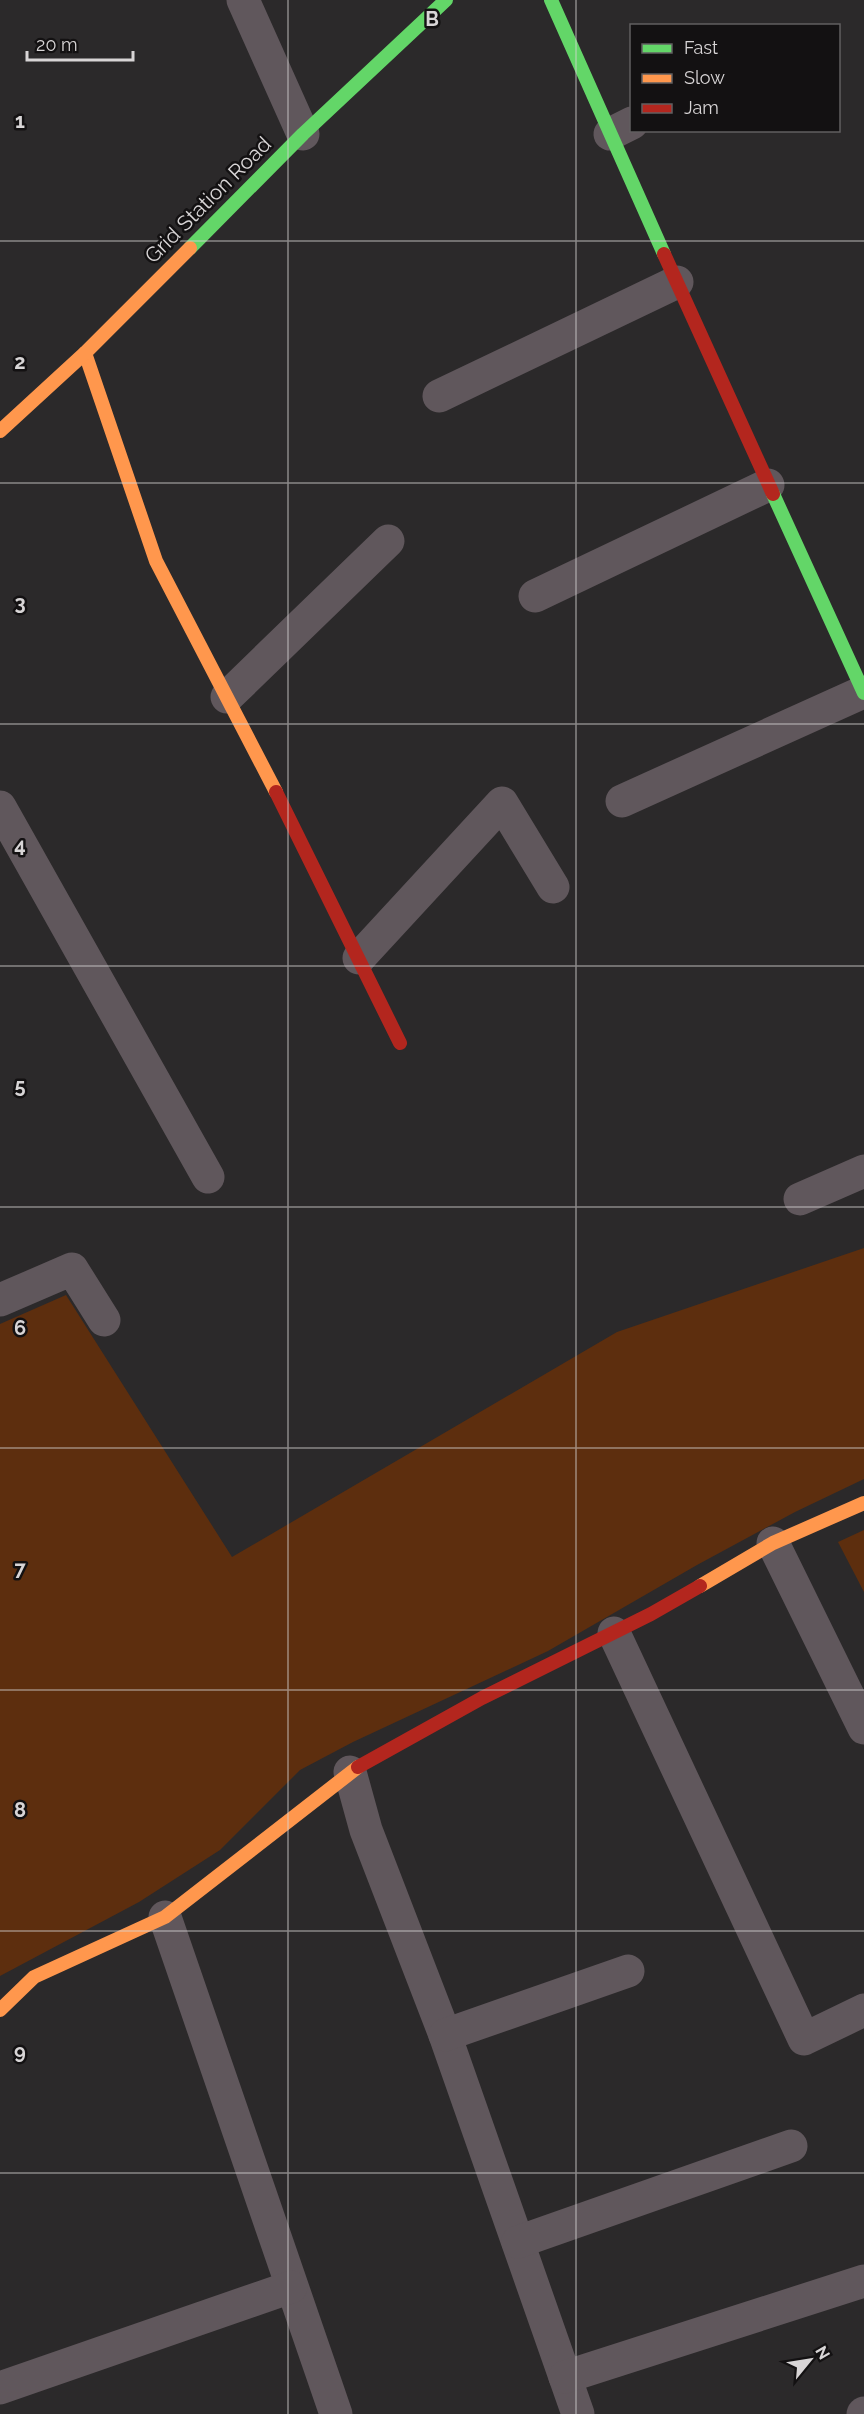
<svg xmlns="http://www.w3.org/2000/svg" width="864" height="2414" font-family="Raleway,sans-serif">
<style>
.green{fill:#5d2e0e}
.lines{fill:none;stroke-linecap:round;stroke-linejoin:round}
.street{stroke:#60575c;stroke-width:33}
.fast{stroke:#63d668;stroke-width:14}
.slow{stroke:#ff974d;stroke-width:14}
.jam{stroke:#b3261e;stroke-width:14}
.grid{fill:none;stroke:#d8d5d6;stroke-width:1.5;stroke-opacity:0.55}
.labels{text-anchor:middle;stroke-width:5;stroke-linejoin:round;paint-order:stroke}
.street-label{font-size:21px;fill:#d8d5d6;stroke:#131112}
.grid-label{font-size:20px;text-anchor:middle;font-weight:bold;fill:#d8d5d6;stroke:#131112;stroke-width:5;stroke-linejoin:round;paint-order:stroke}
</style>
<rect width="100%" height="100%" fill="#2b292a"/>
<g class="green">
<polygon points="864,1248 864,1479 795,1512 697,1565 548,1651 353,1742 300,1770 220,1850 139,1902 0,1976 0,1324 66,1295 232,1557 617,1332"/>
<polygon points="864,1530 864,1592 838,1542"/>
</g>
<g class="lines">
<g class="street">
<polyline points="243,0 303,134"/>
<polyline points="610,134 632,123"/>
<polyline points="439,396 677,282"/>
<polyline points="535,596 768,485"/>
<polyline points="227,697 388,541"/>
<polyline points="622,801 863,692"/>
<polyline points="0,807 208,1177"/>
<polyline points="359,958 502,803 553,887"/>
<polyline points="800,1199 864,1171"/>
<polyline points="0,1300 72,1269 104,1320"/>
<polyline points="773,1543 864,1728"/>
<polyline points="614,1633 804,2039 864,2010"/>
<polyline points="350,1772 366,1830 445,2035 578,2414"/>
<polyline points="165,1917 336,2414"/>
<polyline points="445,2035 628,1971"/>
<polyline points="518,2242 791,2146"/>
<polyline points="565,2377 864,2281"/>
<polyline points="0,2388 291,2287"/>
<polyline points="863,2414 864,2413"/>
</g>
<g class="fast">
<polyline points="551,0 664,254"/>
<polyline points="190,248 303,134 446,0"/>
<polyline points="773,494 864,693"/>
</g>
<g class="slow">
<polyline points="85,353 156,561 276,792"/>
<polyline points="0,431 85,353 190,248"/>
<polyline points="700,1586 773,1543 864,1503"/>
<polyline points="0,2010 34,1977 165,1917 358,1767"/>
</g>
<g class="jam">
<polyline points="664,254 773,494"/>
<polyline points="276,792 400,1043"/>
<polyline points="358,1767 482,1698 651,1614 700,1586"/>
</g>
</g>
<path class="grid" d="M288,0V2414M576,0V2414M0,241H864M0,483H864M0,724H864M0,966H864M0,1207H864M0,1448H864M0,1690H864M0,1931H864M0,2173H864"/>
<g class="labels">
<g class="street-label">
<text transform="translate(208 200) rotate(-45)" y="7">Grid Station Road</text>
</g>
</g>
<g class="grid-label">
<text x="432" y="26">B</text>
<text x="20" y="128">1</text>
<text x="20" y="369">2</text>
<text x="20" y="610">3</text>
<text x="20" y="852">4</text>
<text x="20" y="1093">5</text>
<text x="20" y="1335">6</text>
<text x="20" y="1576">7</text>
<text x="20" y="1817">8</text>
<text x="20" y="2059">9</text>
</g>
<rect x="630" y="24" width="210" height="108" fill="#131112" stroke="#625f60" stroke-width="1.5"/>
<rect x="642" y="44" width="30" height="9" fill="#63d668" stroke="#625f60" stroke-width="1.5"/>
<text x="684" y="54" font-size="18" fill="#d8d5d6">Fast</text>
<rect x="642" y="74" width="30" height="9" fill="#ff974d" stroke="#625f60" stroke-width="1.5"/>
<text x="684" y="84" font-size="18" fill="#d8d5d6">Slow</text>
<rect x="642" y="104" width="30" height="9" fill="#b3261e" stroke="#625f60" stroke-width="1.5"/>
<text x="684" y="114" font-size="18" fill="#d8d5d6">Jam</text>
<g transform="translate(810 2360) rotate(60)" stroke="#131112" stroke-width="4.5" paint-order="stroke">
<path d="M0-4.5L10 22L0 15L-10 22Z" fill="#d8d5d6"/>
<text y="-9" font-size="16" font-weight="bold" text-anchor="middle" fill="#d8d5d6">N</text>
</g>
<path d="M27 51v9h106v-9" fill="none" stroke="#d8d5d6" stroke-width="3"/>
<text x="36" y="51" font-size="18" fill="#d8d5d6" stroke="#131112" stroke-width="4.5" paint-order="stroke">20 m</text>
</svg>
